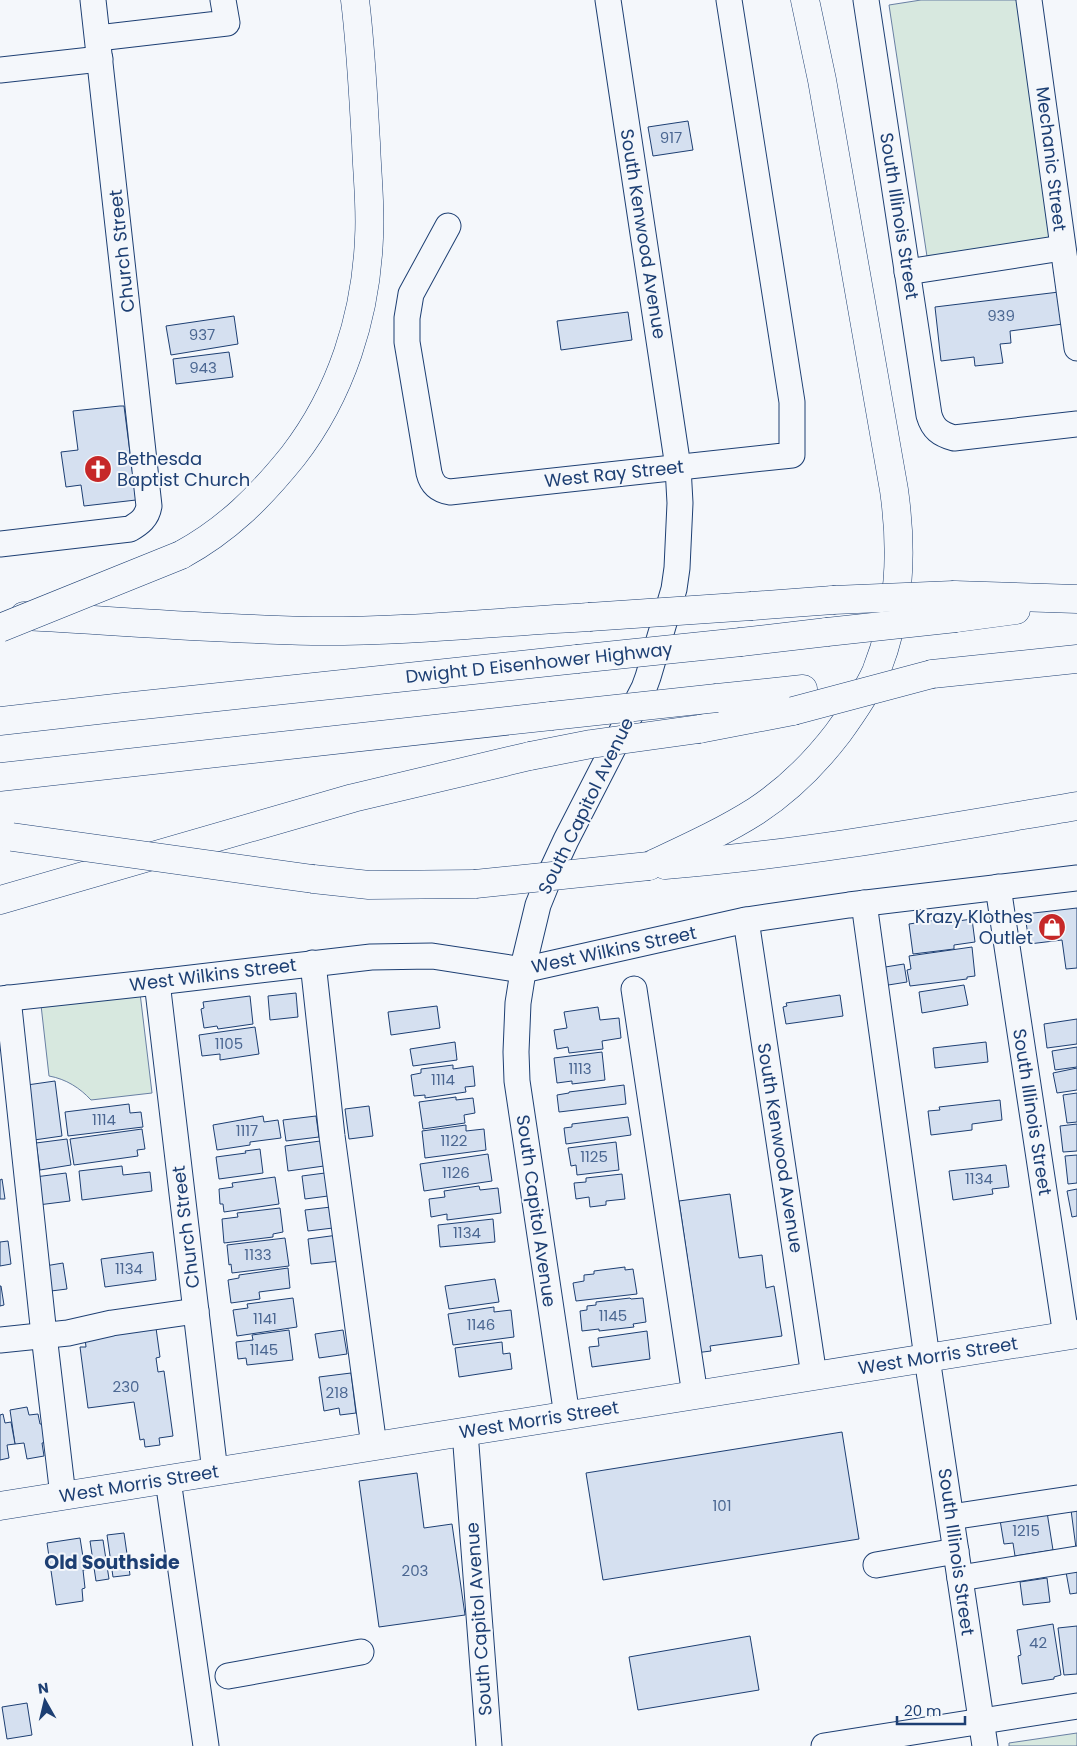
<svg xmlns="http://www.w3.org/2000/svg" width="1077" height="1746" font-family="Poppins,sans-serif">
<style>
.green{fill:#d7e8df;stroke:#687fa3}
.building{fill:#d5e0f0;stroke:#1d3f73}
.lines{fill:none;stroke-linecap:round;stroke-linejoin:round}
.minor-casing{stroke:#1d3f73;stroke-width:27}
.major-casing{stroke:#1d3f73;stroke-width:29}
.highway-casing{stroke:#1d3f73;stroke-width:29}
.minor{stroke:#f4f7fb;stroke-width:25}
.major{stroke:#f4f7fb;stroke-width:28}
.highway{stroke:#f4f7fb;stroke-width:28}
.highway-bridge-casing{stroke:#1d3f73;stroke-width:29;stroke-linecap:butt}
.highway-bridge{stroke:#f4f7fb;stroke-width:28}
.labels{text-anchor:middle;stroke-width:4;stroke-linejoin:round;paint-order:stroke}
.number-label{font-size:15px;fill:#4b6792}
.street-label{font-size:18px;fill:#1d3f73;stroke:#f4f7fb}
.poi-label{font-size:18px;fill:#1d3f73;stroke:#f4f7fb;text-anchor:start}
.neighbourhood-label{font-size:19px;font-weight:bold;fill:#1d3f73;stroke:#f4f7fb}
</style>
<rect width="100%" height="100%" fill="#f4f7fb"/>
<g class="green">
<polygon points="921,0 1017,0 1054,245 928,263 889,5"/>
<path d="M140,993L152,1093L91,1100C80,1088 66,1079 49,1076L41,1005Z"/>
<polygon points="1077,1733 1077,1746 1009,1746 1009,1743"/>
</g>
<g class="building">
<polygon points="688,121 693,150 653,156 648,127"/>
<polygon points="1059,292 1063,324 1010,331 1011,343 1000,344 1003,363 975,366 974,357 941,361 935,307"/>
<polygon points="628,312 632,340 561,350 557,321"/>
<polygon points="234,316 238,344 171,355 166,326"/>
<polygon points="229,352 233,377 176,384 173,359"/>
<polygon points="120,406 124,406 136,500 84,506 81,485 66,487 61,452 78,450 73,411"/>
<polygon points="1077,908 1077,968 1066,969 1062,940 1029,944 1025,914"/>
<polygon points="950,918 951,922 972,919 975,942 954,945 954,949 913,954 909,924"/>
<polygon points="972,947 975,976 967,977 967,979 910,986 907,970 911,969 909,956"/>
<polygon points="904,964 907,982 882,986 879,968"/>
<polygon points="964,985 968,1005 922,1013 919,992"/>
<polygon points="296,993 298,1017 270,1020 268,996"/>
<polygon points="840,995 843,1016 786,1024 783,1007 787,1006 786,1003"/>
<polygon points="250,996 253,1024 218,1029 217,1026 204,1028 201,1009 204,1008 203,1002"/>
<polygon points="437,1006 440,1028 391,1035 388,1012"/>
<polygon points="598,1007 600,1020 619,1018 621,1038 602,1041 603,1049 569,1053 568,1047 557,1049 554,1030 567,1028 564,1012"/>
<polygon points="1077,1019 1077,1044 1047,1048 1044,1024"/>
<polygon points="255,1027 259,1054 220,1060 220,1054 202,1056 199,1035"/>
<polygon points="455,1042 457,1060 413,1066 410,1049"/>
<polygon points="986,1042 988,1062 935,1068 933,1048"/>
<polygon points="1077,1047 1077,1067 1055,1070 1052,1051"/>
<polygon points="602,1052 605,1080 572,1084 572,1081 557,1083 554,1058"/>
<polygon points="453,1065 453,1069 473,1066 475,1086 465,1087 466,1092 425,1098 425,1095 414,1096 411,1075 421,1073 421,1069"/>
<polygon points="1077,1068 1077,1090 1057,1093 1053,1073"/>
<polygon points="55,1081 62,1136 34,1140 27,1085"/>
<polygon points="624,1085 626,1104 559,1112 557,1095 569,1093 569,1092"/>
<polygon points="1077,1093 1077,1122 1067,1123 1063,1095"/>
<polygon points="456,1097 456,1100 473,1098 475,1113 464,1115 465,1123 423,1129 419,1102"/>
<polygon points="1000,1100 1002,1120 972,1124 972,1130 931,1135 928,1111 940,1110 939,1107"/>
<polygon points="129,1104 130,1113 141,1112 143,1127 68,1136 65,1112"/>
<polygon points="369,1106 373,1136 349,1139 345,1109"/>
<polygon points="263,1116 264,1122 278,1120 281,1138 250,1142 250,1145 217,1150 213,1125"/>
<polygon points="316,1116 319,1137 286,1141 283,1120"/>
<polygon points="628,1117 631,1135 566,1144 564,1128 572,1127 572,1124"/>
<polygon points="1077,1124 1077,1151 1063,1152 1060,1126"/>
<polygon points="466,1125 466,1131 484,1129 486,1150 425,1158 422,1131"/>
<polygon points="142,1129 145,1149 137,1150 138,1156 74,1165 70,1139"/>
<polygon points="67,1139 71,1165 40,1170 36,1143"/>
<polygon points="320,1141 324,1166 288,1171 285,1146"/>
<polygon points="616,1142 619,1170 577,1175 576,1165 571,1166 568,1148"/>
<polygon points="260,1149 263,1173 219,1179 216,1157 246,1153 245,1151"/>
<polygon points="488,1154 492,1181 424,1191 420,1164"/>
<polygon points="1077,1155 1077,1183 1068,1184 1065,1156"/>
<polygon points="1006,1165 1009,1187 992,1189 993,1194 953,1200 949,1171"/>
<polygon points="122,1166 123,1175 150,1172 152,1191 82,1200 79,1171"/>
<polygon points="66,1173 70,1201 38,1205 35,1177"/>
<polygon points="325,1173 328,1196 305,1199 302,1176"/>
<polygon points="622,1174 625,1199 606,1201 606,1205 590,1207 589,1197 576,1199 574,1183 586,1182 586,1178"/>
<polygon points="275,1177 279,1204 224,1212 223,1204 220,1204 219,1189 233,1187 232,1183"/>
<polygon points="2,1179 5,1199 0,1199 0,1180"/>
<polygon points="479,1186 480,1190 498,1188 501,1213 447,1220 447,1214 431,1217 429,1199 445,1197 444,1191"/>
<polygon points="1077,1189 1077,1216 1072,1217 1067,1191"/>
<polygon points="730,1194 739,1258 762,1255 766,1288 774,1286 782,1336 710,1346 711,1351 695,1353 687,1298 693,1297 679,1201"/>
<polygon points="331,1207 333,1228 308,1231 305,1210"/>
<polygon points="280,1208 283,1232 273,1234 273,1237 224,1243 222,1219 238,1217 237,1213"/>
<polygon points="493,1219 495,1242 440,1247 438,1225"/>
<polygon points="338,1235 341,1261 311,1264 308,1239"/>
<polygon points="285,1238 289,1266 232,1273 231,1264 229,1265 227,1245"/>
<polygon points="8,1241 11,1264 0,1266 0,1242"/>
<polygon points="153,1252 156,1280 105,1287 101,1259"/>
<polygon points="63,1263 67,1289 43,1292 39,1267"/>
<polygon points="625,1267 625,1270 633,1269 637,1294 576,1301 573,1283 584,1281 584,1275 594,1274 594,1271"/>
<polygon points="288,1268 290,1288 259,1292 260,1299 231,1303 228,1280 239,1278 239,1275"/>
<polygon points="495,1279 499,1302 449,1309 445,1286"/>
<polygon points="0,1286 1,1286 4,1305 0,1306"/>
<polygon points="293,1298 297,1327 237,1336 233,1310 248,1308 247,1304"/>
<polygon points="630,1298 631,1299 643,1298 646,1322 633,1324 634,1327 599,1331 599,1329 582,1331 580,1311 587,1310 587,1306 596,1305 596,1302"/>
<polygon points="494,1307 494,1312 511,1310 514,1337 453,1345 448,1314"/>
<polygon points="156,1328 160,1357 156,1358 158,1372 164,1371 173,1436 159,1438 160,1445 145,1447 144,1439 140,1440 134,1402 88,1408 80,1347 86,1347 85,1338"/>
<polygon points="289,1330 293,1360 247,1365 246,1358 238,1359 236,1342 253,1340 252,1335"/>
<polygon points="343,1330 347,1354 319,1358 315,1334"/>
<polygon points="647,1331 650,1359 592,1367 589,1347 599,1346 598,1338"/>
<polygon points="502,1342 503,1354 510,1353 512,1369 459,1377 455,1348"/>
<polygon points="351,1373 356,1413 340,1415 339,1408 324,1411 319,1377"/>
<polygon points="27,1407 29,1415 38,1414 40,1424 44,1424 47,1442 42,1443 44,1456 27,1459 24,1443 15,1444 10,1410"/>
<polygon points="3,1414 5,1423 11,1422 15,1444 7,1445 9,1458 0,1460 0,1415"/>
<polygon points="842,1432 859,1539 603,1580 586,1473"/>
<polygon points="417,1473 424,1528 452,1524 465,1615 379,1627 359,1481"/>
<polygon points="1077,1509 1077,1548 1076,1548 1071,1510"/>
<polygon points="1047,1512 1053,1550 1015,1556 1013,1543 1004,1544 1000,1520"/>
<polygon points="124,1533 130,1575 113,1577 107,1535"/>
<polygon points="80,1538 83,1557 88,1556 90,1569 83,1570 85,1588 82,1589 83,1601 56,1605 47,1543"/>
<polygon points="103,1540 109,1579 96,1581 90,1541"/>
<polygon points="1077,1570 1077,1593 1070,1594 1066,1572"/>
<polygon points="1047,1578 1050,1602 1023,1605 1020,1582"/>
<polygon points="1053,1624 1061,1675 1054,1677 1054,1679 1022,1684 1018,1656 1021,1655 1017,1630"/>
<polygon points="1077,1626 1077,1674 1064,1675 1058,1628"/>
<polygon points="750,1636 759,1690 638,1710 629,1657"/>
<polygon points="27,1703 32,1735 7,1739 2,1707"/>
</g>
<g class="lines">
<g class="minor-casing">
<g id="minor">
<path d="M866,0L929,415C933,429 940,434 954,438L1077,424"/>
<polyline points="1029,0 1077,348"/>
<polyline points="98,38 227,23 223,0"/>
<polyline points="0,70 100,59"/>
<path d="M448,226L411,294L407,318V342L429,473C432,485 438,490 450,492L792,455V402L729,0"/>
<polyline points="907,272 1062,248"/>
<path d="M0,544L130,529C140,523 147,518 149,506L93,0"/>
<polyline points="998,887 1066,1336"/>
<polyline points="864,903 927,1358 985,1746"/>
<polyline points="746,920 814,1376"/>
<polyline points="313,963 332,1136 374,1446"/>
<polyline points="157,982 215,1472"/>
<polyline points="634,989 695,1395"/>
<polyline points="8,998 44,1335 63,1496"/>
<polyline points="0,999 157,982 371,957 432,956 523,970 746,920 849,905 1077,878"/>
<polyline points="0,1340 68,1333 112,1323 196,1311"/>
<polyline points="567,1416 517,1081 516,1052 518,1003 525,959 538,905 553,868 566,840 644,688 648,677 674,589 677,568 680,503 678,467 608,0"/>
<polyline points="465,1432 489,1746"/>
<polyline points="168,1480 206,1746"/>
<polyline points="951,1517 1077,1498"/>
<polyline points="876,1565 956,1551"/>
<polyline points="960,1578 1077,1559"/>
<polyline points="228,1676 361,1652"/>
<polyline points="824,1746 1077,1706"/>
</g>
</g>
<g class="major-casing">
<polyline id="major" points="0,1506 1077,1334"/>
</g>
<g class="highway-casing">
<g id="highway">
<path d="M181,555C227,530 260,497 293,456C341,394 366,316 369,238C371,207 367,175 366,143C363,95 361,48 355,0"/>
<polyline points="954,595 1077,599"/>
<polyline points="752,606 833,600"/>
<path d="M24,616C120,621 216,629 312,631C404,632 497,622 589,617"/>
<polyline points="956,618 1016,610"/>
<polyline points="741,642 827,632"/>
<polyline points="932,674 1077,659"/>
<polyline points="717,698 803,689"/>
<polyline points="0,721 124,707 577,659"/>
<polyline points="699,729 793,711"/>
<polyline points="0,777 551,716"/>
<path d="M665,865C804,854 940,829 1077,806"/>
<path d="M649,866C685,849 723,832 756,811C788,790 815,763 838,733C851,715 867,692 876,672C900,611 903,554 894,490L822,80L805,0"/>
<polyline points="313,879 369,885 475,884"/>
<polyline points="0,900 353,798 530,756"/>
</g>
</g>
<use href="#minor" class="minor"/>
<use href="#major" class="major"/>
<use href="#highway" class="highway"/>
<g class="highway-bridge-casing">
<g id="highway-bridge">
<polyline points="833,600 954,595"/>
<polyline points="589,617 752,606"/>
<polyline points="0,628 181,555"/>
<polyline points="827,632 956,618"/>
<polyline points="577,659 741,642"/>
<polyline points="793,711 932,674"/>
<polyline points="551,716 717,698"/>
<polyline points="530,756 591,744 699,729"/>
<polyline points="12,837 313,879"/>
<polyline points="475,884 649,866"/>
</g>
</g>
<use href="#highway-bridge" class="highway-bridge"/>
</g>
<defs>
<g id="church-disc" transform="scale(1.4375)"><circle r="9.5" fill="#c62828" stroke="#f4f7fb"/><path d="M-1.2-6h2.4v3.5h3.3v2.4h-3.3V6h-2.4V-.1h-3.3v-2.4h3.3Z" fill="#fff"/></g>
<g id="shop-disc" transform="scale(1.4375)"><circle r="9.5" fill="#c62828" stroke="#f4f7fb"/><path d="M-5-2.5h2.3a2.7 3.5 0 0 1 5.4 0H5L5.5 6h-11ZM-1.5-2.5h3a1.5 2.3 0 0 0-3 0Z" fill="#fff"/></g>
</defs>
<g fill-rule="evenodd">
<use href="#church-disc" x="98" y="469"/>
<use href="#shop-disc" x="1052" y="927"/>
</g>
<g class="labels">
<g class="number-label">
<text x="671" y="143">917</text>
<text x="1001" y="321">939</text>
<text x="202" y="340">937</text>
<text x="203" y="373">943</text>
<text x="229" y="1049">1105</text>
<text x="580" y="1074">1113</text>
<text x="443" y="1085">1114</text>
<text x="104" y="1125">1114</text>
<text x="247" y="1136">1117</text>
<text x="454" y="1146">1122</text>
<text x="594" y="1162">1125</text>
<text x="456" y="1178">1126</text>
<text x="979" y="1184">1134</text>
<text x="467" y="1238">1134</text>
<text x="258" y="1260">1133</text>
<text x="129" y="1274">1134</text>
<text x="613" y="1321">1145</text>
<text x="265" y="1324">1141</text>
<text x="481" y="1330">1146</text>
<text x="264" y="1355">1145</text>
<text x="126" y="1392">230</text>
<text x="337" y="1398">218</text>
<text x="722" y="1511">101</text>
<text x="1026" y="1536">1215</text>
<text x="415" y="1576">203</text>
<text x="1038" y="1648">42</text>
</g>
<g class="street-label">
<text transform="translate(1051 159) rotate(83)" y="6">Mechanic Street</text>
<text transform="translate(899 216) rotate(81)" y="6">South Illinois Street</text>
<text transform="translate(643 234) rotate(81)" y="6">South Kenwood Avenue</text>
<text transform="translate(122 251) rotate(-96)" y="6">Church Street</text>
<text transform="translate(614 474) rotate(-6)" y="6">West Ray Street</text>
<text transform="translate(539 663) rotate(-6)" y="6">Dwight D Eisenhower Highway</text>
<text transform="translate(586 806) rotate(-64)" y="6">South Capitol Avenue</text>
<text transform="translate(614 950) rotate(-12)" y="6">West Wilkins Street</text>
<text transform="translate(213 975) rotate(-7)" y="6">West Wilkins Street</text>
<text transform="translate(1032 1112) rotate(81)" y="6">South Illinois Street</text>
<text transform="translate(780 1148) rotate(81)" y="6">South Kenwood Avenue</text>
<text transform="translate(536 1211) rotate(82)" y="6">South Capitol Avenue</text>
<text transform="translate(186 1227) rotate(-97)" y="6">Church Street</text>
<text transform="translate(938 1356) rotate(-9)" y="6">West Morris Street</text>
<text transform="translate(539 1420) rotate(-9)" y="6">West Morris Street</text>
<text transform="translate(139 1484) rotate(-9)" y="6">West Morris Street</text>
<text transform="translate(956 1552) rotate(82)" y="6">South Illinois Street</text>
<text transform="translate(479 1619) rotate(-94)" y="6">South Capitol Avenue</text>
</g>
<g class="poi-label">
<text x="117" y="465">Bethesda<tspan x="117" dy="21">Baptist Church</tspan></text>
<text x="1033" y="923" text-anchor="end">Krazy Klothes<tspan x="1033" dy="21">Outlet</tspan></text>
</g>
<g class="neighbourhood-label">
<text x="112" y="1569">Old Southside</text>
</g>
</g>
<g transform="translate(45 1701) rotate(352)" stroke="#f4f7fb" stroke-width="4" paint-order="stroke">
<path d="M0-4L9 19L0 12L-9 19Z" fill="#1d3f73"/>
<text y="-8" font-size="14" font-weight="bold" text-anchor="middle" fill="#1d3f73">N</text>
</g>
<path d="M897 1716v8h68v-8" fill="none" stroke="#1d3f73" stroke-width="2.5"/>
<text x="904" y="1716" font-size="15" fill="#1d3f73" stroke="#f4f7fb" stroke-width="4" paint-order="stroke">20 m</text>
</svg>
